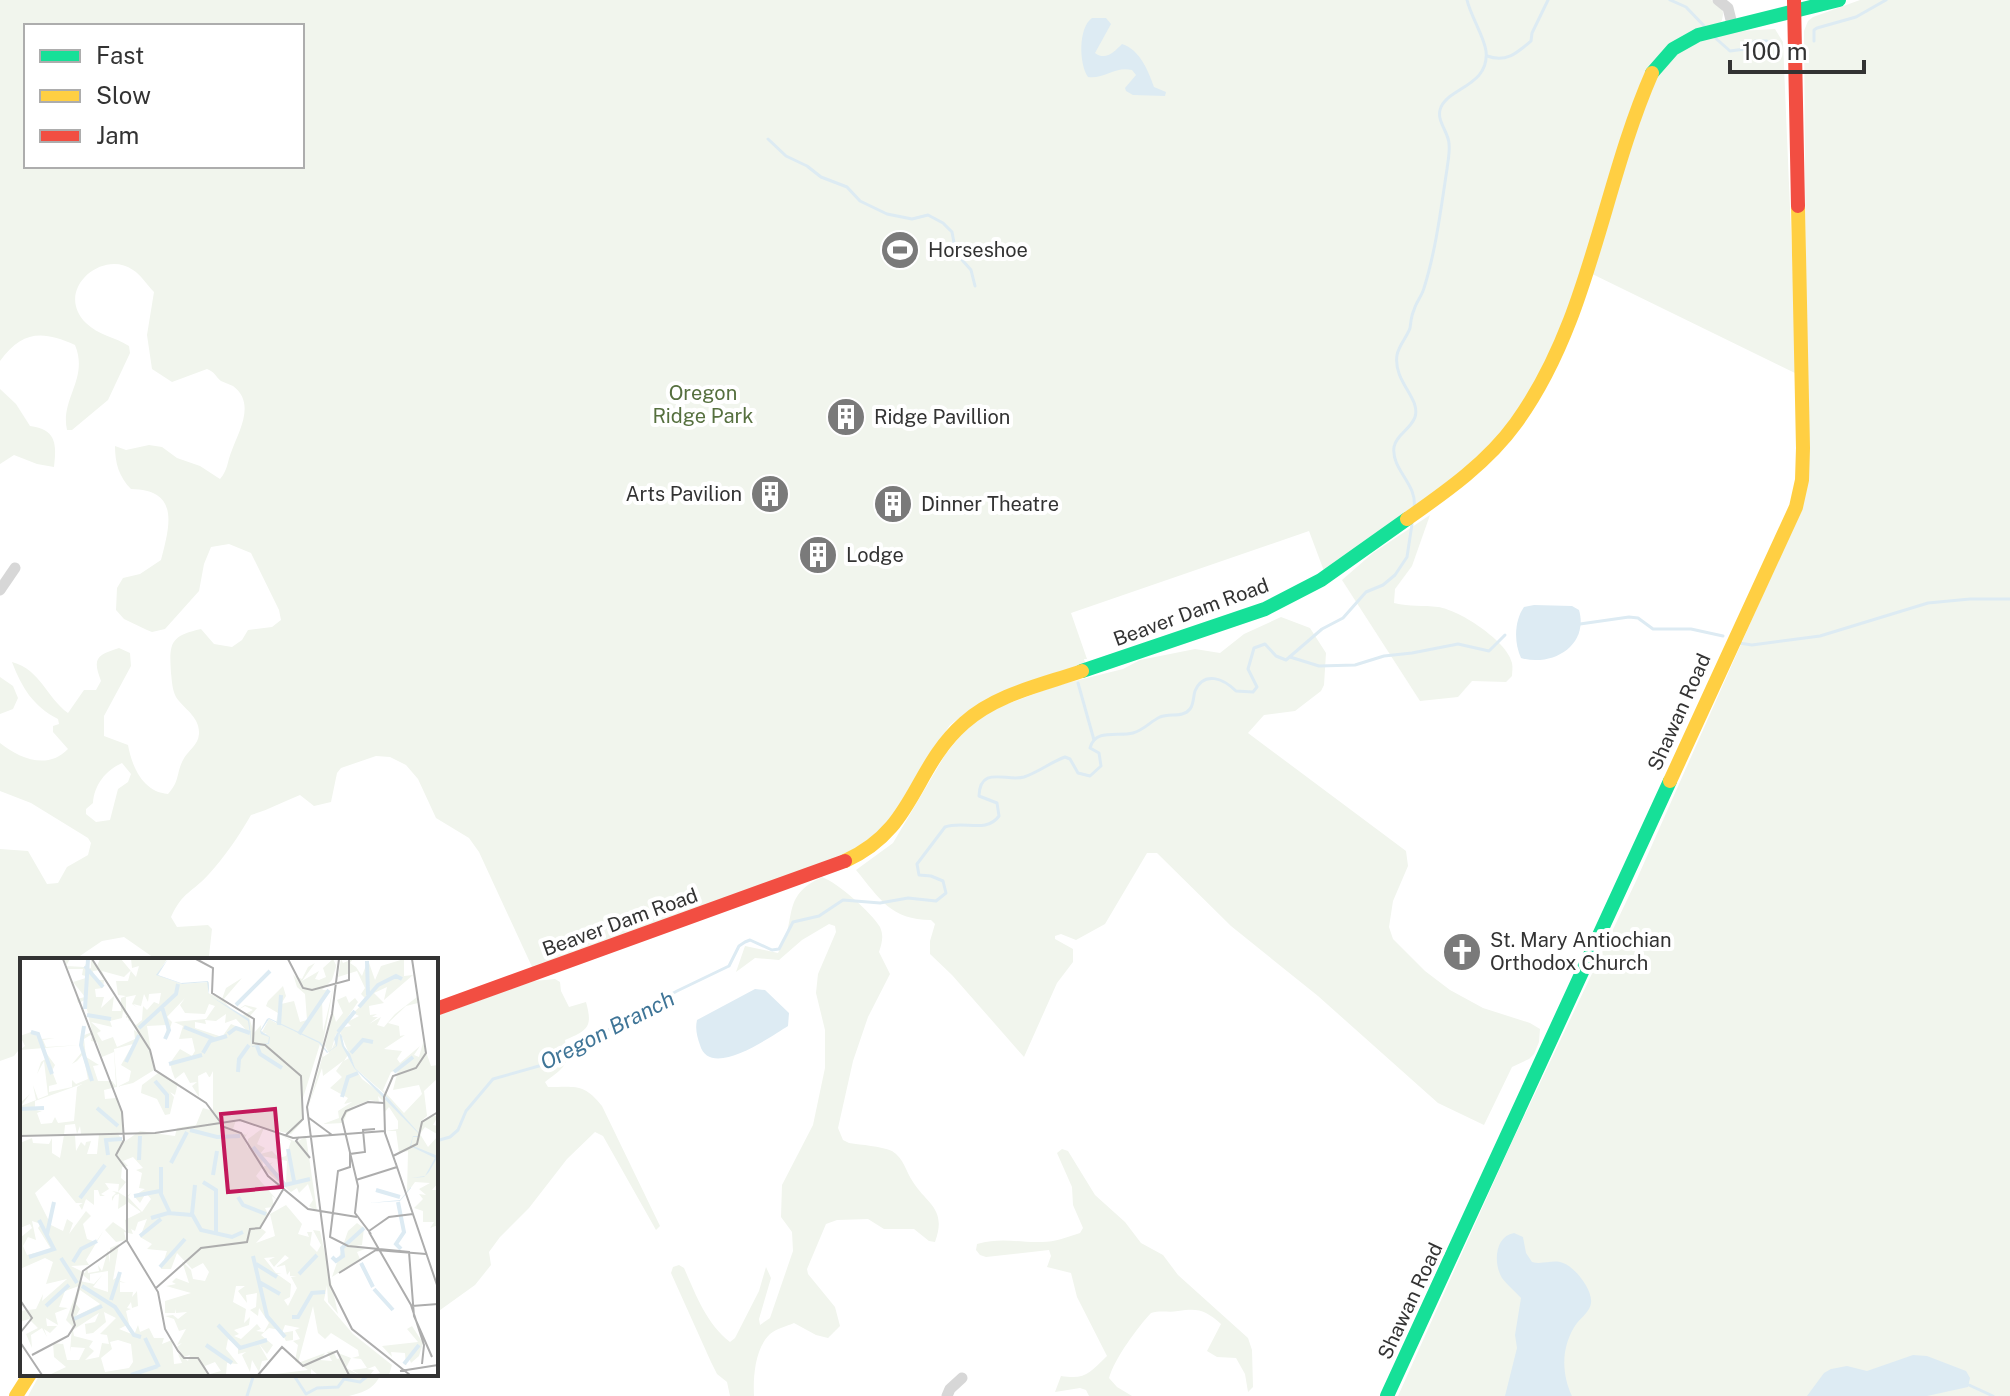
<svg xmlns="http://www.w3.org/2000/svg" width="2010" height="1396" font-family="'Public Sans',sans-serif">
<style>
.green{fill:#f1f5ed;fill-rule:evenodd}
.water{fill:#ddebf3}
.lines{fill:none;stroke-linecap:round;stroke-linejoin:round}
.stream{stroke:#ddebf3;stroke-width:3}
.street{stroke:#d7d7d7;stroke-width:11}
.fast{stroke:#16e098;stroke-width:14}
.slow{stroke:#ffcf43;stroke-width:14}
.jam{stroke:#f24e42;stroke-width:14}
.labels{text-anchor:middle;stroke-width:8;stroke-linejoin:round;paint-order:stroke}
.poi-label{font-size:20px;fill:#333;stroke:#fff;text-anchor:start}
.park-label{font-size:20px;fill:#56703f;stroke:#fff}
.street-label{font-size:20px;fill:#333;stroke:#fff}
.water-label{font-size:22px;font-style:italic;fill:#3f7597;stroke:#fff}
.inset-river{fill:none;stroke:#ddebf3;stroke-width:4}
.inset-road{fill:none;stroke:#adadad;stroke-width:2}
.view{fill:#c2185b;fill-opacity:0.15;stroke:#c2185b;stroke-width:4}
.inset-edge{fill:none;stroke:#333;stroke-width:4}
</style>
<rect width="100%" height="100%" fill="#fff"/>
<g class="green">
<path d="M0,0H1711C1730,11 1721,14 1720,32L1775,29L1783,42L1797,374L1582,269L1550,357L1512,422L1459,477L1324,571L1309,531L1071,613L1087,659H1084L1086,666L975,706L950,725L941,738L893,819L873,839L841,857L533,969L479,852L469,838L436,818L418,779L406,765L390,757L376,756L341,768L337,773L331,802L314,806L300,795C283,802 268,810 251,815C239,836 225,856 209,874C192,893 183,891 171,917L177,927L208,925L212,929L209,956L203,960H157L124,937L102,941L74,960H22V1046L14,1056L0,1061V849L28,851L47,884L58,883L67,867L88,855L91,843L88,838L31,803L0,791V743C20,759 48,770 68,749L53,732V726L59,724L58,719C33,706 22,688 12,662C41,670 46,697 68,713L84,690H96L101,681C92,658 97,655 119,648L130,653L131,666L104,716V736L128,745C132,767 143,792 168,794C180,781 176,774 183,760C188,750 198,746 199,734C200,717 184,709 176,697C172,689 172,681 171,673C169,643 170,636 201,629L214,644L232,647L242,640L248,630L272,627L281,620L279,610L251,553L229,544L211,547L204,564L199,591L165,629L152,632L147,630L124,619L116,610L117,588L123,578L140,574L161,560C170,525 180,490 131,489C119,477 115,463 115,446L126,450L149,445L162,447L177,458L200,466L220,479C228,470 227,462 232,450C239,431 256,403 233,386C229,384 225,383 221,381C215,376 215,372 207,369L172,382L152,369L147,335L154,292C147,285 141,275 133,270C103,248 53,290 86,323C98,335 115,337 129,346L130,353L108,400L72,430H67C60,399 89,379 75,345C42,330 22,331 0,361ZM26,26H302V166H26ZM122,763L131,774L128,782L118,789L110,820L96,822L86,814V809L93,803C94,785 106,770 122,763Z"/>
<polygon points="1860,0 2010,0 2010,1396 1398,1396 1511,1144 1636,881 1801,509 1807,411 1804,31 1808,21 1813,17"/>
<path d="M0,389L16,404L30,426C56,429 57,444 54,467L37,464L14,455L0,464Z"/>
<path d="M1430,515L1412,566L1395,589L1394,603C1410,607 1423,605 1438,607C1460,610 1508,642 1512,663C1513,668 1512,672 1512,676L1506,682L1472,681L1458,697L1420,701L1342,580L1373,553Z"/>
<path d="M1281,617L1310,628L1326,653L1324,685L1321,691L1295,711L1264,715L1248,733L1406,851L1408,866L1393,901L1389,927L1393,939L1425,971L1450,990L1483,1008L1530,1023L1540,1029L1539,1042L1534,1054L1529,1059L1512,1067L1484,1125L1438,1103L1318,996L1231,926L1157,853H1147L1105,924L1076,940L1061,934L1055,936V939L1073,949V962L1057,983L1024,1057L952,975L930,954V941L935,924L931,920C891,920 880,899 856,870L893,843L945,755L965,730L991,710L1059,685L1123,669L1140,660L1195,649L1220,653L1244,634Z"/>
<polygon points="0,677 13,686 18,698 13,709 0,714"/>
<path d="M822,877C838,883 871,912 880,927C884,936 882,943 879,952L890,974L868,1017L853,1061L838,1128L843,1140L849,1143C862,1145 880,1146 892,1151C904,1158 906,1172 913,1182C928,1205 947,1209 935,1242L929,1241L914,1229H884L868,1219L837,1220L826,1224L807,1269L808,1274L835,1307L840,1326L828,1338L816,1335L794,1323C787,1326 776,1329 770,1334C755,1348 753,1377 754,1396H730L727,1382L717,1374L711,1362L671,1273L673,1267L679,1265L684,1268C696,1295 706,1323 730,1342L735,1338L759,1291L766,1267L771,1278L759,1319L760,1325L770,1318L793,1251L792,1232L781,1217L782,1185L813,1125L825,1068V1030L816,993L818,974L836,932L835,926L829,924L802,940L779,960L755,958L736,972L745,946L778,953C799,919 779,897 822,877Z"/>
<path d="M555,979L560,982L561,991L569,1007L586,1002C593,1027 588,1030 565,1040C569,1066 566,1066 545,1082L548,1087C575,1087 584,1083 602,1106L660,1226L656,1230L603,1136L595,1132L567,1159L529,1208L500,1237L489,1252L491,1265L475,1285L436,1313V1016L534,981Z"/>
<path d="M1062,1149L1068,1151L1095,1195L1125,1222L1141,1243L1163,1255L1178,1275L1248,1338L1252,1350L1253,1387L1248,1392L1245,1374L1236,1358L1217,1357L1207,1351L1221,1324C1205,1310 1199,1308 1178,1311C1169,1313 1161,1310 1151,1313C1137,1328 1115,1358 1109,1378L1117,1387L1132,1396H1089L1086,1390L1080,1388L1055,1392L1061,1376C1086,1380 1089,1373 1107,1356L1077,1297L1071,1273L1047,1267L1051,1256L1049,1250L986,1257L980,1255L976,1250L977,1244C1003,1237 1018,1243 1042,1242C1055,1242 1068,1237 1080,1233L1083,1228L1073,1205L1072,1187L1057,1153Z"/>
<path d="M40,1374H381C374,1389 364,1392 349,1396H28Z"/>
</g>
<g class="water">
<path d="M1092,18H1106L1111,24L1095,53C1106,61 1114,52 1122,44C1140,50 1148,70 1154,87L1166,92L1165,96L1133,95L1126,91L1125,88L1136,75L1132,70C1115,66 1105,79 1088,77C1079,64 1078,28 1092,18Z"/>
<path d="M1534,605L1572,606L1579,610C1589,645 1553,667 1521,658C1514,643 1514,621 1524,607Z"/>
<path d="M755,989L765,990L789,1013L788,1026C770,1037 710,1080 700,1045C697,1036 695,1029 697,1020Z"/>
<path d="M1514,1233L1523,1237L1526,1253L1532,1262C1543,1265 1553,1259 1563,1263C1575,1267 1593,1290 1591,1303C1590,1311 1582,1317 1577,1323C1561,1345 1561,1373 1572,1396H1505L1517,1348L1515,1335L1521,1298C1515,1291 1507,1285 1502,1278C1493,1263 1495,1236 1514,1233Z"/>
<polygon points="1913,1355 1927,1356 1966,1371 1970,1378 1968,1387 1927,1396 1807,1396 1824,1373 1831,1369 1847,1366 1867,1371"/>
</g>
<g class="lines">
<g class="stream">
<polyline points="1670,0 1686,7 1707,29"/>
<polyline points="1712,35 1730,51 1745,49 1755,41 1767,41"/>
<polyline points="1814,41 1814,30 1817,28 1856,17 1886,0"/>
<path d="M1487,56C1506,63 1517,53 1531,41L1532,33L1548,0"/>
<polyline points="768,139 786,156 807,166 821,177 847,187 860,201 887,214 912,219 928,215 943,223 952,232 956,253 971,270 975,286"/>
<path d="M1414,508C1418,484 1391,470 1394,447C1396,435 1411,429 1415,417C1421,398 1393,382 1397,355C1399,345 1407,337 1410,328C1411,322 1411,316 1414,310C1416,302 1422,296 1424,288C1436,250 1441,208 1447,169C1448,161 1450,152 1449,144C1449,133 1437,122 1440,110C1445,88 1490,87 1486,51C1484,36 1471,17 1467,0"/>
<polyline points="1580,624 1629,617 1638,618 1653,629 1691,629 1723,636"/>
<polyline points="1739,643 1752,645 1820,636 1928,603 1970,599 2010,599"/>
<polyline points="1290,657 1319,666 1355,665 1384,656 1412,653 1458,644 1489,651 1505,635"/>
<polyline points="1078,683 1094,740"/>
<path d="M436,1141L450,1137L458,1130L466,1111L493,1079L546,1064L587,1035L620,1027L637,1013L677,991L729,966L739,946L745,942L750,940L772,950L779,949L793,922L819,916L843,900L880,903L908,898L936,901L946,893L943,881L931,876L919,875L917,864L945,827C964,820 986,834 999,816L997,803L979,796C980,765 1007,782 1024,777C1039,772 1051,762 1065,757L1070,759L1078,773L1090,776L1101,766L1099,753L1090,748C1095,728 1118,737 1133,733C1144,730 1151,721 1160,717C1170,713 1183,718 1190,709C1194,704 1193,697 1195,691C1204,670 1224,679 1236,691L1253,692L1257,687L1248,669L1254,648L1265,644L1276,656L1286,660L1322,629L1343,618L1366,592L1383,585L1395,575L1407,557L1412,524"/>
<polyline points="293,1374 306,1394 317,1388 338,1387 344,1379 360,1382 370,1374"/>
<polyline points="1969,1385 1993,1396"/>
<polyline points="247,1396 254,1374"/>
</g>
<g class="street">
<polyline points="1718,0 1728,8 1732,24"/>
<polyline points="0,590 15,568"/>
<polyline points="947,1396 950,1389 962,1378"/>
</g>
<g class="fast">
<polyline points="1652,73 1673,49 1698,35 1839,0"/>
<polyline points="1082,671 1265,609 1321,580 1407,519"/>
<polyline points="1387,1396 1670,781"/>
</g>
<g class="slow">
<path d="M1407,519C1447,491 1488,462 1516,423C1590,321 1602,187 1652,73"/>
<polyline points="1670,781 1796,507 1802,480 1803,448 1798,206"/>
<path d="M845,861C916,829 912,769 964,723C996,694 1042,685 1082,671"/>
<polyline points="16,1396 30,1374"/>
</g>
<g class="jam">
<polyline points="1794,0 1798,206"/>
<polyline points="436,1009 845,861"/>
</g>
</g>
<defs>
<g id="stadium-disc" transform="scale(2)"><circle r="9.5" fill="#7a7a7a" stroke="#fff"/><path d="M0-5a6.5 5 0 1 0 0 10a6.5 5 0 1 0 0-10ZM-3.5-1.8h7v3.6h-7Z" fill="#fff"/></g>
<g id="building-disc" transform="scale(2)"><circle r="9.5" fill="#7a7a7a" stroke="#fff"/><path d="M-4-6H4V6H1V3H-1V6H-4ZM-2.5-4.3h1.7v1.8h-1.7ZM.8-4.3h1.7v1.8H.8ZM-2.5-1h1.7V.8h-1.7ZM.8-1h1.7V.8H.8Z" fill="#fff"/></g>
<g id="church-disc" transform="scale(2)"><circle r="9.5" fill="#7a7a7a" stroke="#fff"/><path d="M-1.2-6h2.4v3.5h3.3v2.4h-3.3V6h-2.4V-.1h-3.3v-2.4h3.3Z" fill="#fff"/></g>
</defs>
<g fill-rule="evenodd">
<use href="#stadium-disc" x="900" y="250"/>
<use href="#building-disc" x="846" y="417"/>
<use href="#building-disc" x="770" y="494"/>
<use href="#building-disc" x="893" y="504"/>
<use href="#building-disc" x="818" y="555"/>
<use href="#church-disc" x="1462" y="952"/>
</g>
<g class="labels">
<g class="poi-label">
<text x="928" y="257">Horseshoe</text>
<text x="874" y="424">Ridge Pavillion</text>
<text x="742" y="501" text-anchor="end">Arts Pavilion</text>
<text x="921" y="511">Dinner Theatre</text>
<text x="846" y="562">Lodge</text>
<text x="1490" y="947">St. Mary Antiochian<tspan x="1490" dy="23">Orthodox Church</tspan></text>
</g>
<g class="park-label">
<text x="703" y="400">Oregon<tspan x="703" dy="23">Ridge Park</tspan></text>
</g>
<g class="street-label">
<text transform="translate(1191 612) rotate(-20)" y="7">Beaver Dam Road</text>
<text transform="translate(1679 712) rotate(-66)" y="7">Shawan Road</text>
<text transform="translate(620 922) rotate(-20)" y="7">Beaver Dam Road</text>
<text transform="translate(1410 1301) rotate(-65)" y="7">Shawan Road</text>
</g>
<g class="water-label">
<text transform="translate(607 1030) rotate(-27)" y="8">Oregon Branch</text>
</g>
</g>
<g transform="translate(20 958)">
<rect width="418" height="418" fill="#fff"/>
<path d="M44,1H50L46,8L64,9L69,1L66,9L71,10V1L77,8L80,1H101L116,19L119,8L112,10L111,1H147L137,17L162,26L189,24L188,35L202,41L206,30L222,20L203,42L212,52L221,58L233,52L225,48L216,53L225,47L237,50L229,59L234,75L241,67V76H247L242,74L249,61L277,77L256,65L258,55L246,48L248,43L263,28L266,38L261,46L274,43L280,64L287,62L285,36L277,29L273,16L279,25L275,18L282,21L288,9L295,5L282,23L299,13L295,21L299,22L306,19L303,10L313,1L316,7L317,1L316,9L312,22L302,32H309L302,41L303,74L314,26L302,90L300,86L282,143V164L271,176L244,170L237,186L245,190L240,196L252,193L259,200L266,198L271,183L261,177L276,184L286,179L297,253L289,248L293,242L288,226L279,235L277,230L271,234L242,210L236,218L257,242L252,238L254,249L245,250L248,256L241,270L246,274L236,285L255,278L250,256L266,247L282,266L278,276L289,279L287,274H292L290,287L297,294L301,287L293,272L300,273L318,356L308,344L307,327L304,342L333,376L372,407L369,417H352L360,415L355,408L347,411L354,412L350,417H298L291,411V417H247L288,412L275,403L278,387L273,383L280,381L275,372L280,370L265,367L262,375L273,373V382L266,383L260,372L249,370L241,377L253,387L247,396L239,386L248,402L242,403L239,414L232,402L230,414L222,397L226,394L218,396V388L208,381L206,391L218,406L207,405L206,417L190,416L201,413L195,404L185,408L188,417H29L46,409L34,399L33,385L43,386L42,381L47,402H59L65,390L51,389L50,394L52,368L46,362L59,328L45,333L39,349L48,350L35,355L38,367L26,360L27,368H37L30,375L24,371L27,379L22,370L11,377L12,390L6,376L18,370L9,361L0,364V353L16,351L23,336L22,343L47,321L26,326L33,304L25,300L0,311V280L12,270L10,266L0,270V185L12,180L13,185L29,186L32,180V195L40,200L44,177H55L56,193L61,184L65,188L66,184L71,183L67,196H77L79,176H61L60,168L57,176L55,166L45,167L44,177L0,178V145L10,136L1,148L16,142L13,127L18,141L28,137L24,103L17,116L21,104L27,100L24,92L35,107L32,113L37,126L29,128V134L52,129V122L56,126L68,121L63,96L57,103L52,106L62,94L60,87L0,92L5,88L0,78L11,74L21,81L35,80L23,82L26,89L60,87L62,78L72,74L65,42L58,45L57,41L65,39L53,24L69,19L62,17L63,11H48ZM80,12L87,25L82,13L104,19L111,12L108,23H96L98,37L106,38L101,40V53H92L94,38L81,50L84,39H76L75,31L83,30L84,22H74L73,13ZM141,35L139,46L134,44L127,52L123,48L122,62L116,67L108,62L111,58L106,60V39L116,37L112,46L118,50L113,46L121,48L124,36L128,44L129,36ZM165,40L160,47L165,55L185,56L189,46L195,48L186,61L154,64L163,68L159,81L172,80L175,93L172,98L160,91L150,105L152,113L155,121L164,114L170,125L177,124L172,128L179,139L178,118L186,114L189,119H190L193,113V153L183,150L176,167L157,170L155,178L120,173L104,184L97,175L103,174L102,153L96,140L85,141L84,132L113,125L134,112L127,68L146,67L147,80L152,64L147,59ZM103,53L120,76L114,72L115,81L97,89L93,79L82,83L77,75L81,73L71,64L92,69L90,63L102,60ZM206,56L205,65L216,61L227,73L211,66L202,79L175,70V64L186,66L185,62L196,63ZM72,76L71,83L77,84L82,99L94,94L96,128L92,123H78L73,108L79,107L66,99L64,81ZM113,86L101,107L111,113L109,123L97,129L94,91ZM62,126L57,129L54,163L38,165L35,159L32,165L21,166L17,155L22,153H16L25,150H15V143ZM216,162L243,170L228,181V190L224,181L229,173L226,177L213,171ZM242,198L267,203L266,225L250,207L253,204L243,209ZM113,199L123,210L116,212L122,215L119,230L125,231L114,238L120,245L126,235L131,241L122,254L108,239L111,235L106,239L98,234L106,224L101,220L102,209L108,208L103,203ZM34,218L56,245H63L59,247L62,252L66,241L74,247V232H78L80,238H85L81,236L89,231L85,225L99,226L98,234L92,233L96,235L92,239V243L95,237L99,236L98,251L106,246V255L108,244L121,254L105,262L106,273L93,264L85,272L96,284L106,282L104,274L113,276L111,271L115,273L118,264L127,261L120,279L132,286L127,291L147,293L141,311H151L157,295L172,311L183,305L189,314L185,323L173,321L171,312L162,303L169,325L156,320L152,324L156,326L146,328L171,335L145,343V355H155V351L156,355L167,354L158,361L153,357L145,358L154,361L159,373L166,371L157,387L162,385L157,389L164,399L170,397L168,403L158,396L162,405L154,406L152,382L142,386L144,380H134L129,370L120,374L118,367L114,377L99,371L109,366L106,353L111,351L107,350L111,344L112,350L118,348L117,333L112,339L113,334H100V324L106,325L100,323L101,316L93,322L99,286L90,290V305L88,292L82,313L78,307L79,313L68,315L67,309L65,315L51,308L69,307L66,302L84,272L76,284L67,281L63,266L71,258L66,253L49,276L53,265L47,261L43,273L31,267L15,235ZM12,263L21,266L18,270L31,291L7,297L3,288L8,279L16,282ZM265,297L269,300L256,309L265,307L267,317L270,313V318H277L271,319L277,330L268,348L264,342L270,339L271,326L257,316H262L256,315L244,300L255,299L249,302L254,309ZM88,313V334L73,329L83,316L74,326L60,323L63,317L70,323V316ZM216,328H225L218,333L227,345L226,337L237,335L236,349L230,352L238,358L239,350L249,365L244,374L236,373L241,371L237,366L221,381L214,378L219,376L214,372L229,367L230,359L224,365L226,351L213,344ZM60,332L80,346L56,358L60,351L56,346ZM293,348L298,375L305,381L311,375L338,392L339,398L332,400L341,401L347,410L332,412L340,417L326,410L331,400L318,395L322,400L317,401L313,393L307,394L312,403L300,402L305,395L278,405ZM84,354L96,360L80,376L87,377L89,386L82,385L79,399L65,402L74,393L69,389L73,383L54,378L53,372L79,355L75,364L65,366L66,376L73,375L86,364ZM98,382L111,386L113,404L109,410L85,414L81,400L92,391L90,384ZM321,1L323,5L333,1L330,5L336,9L342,18L348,2L355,22L361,8L384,1V18L393,17L364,42L367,29L354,35L364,45L349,48L350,57L357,56L352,59H358L349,66L361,59L357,67L364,69L375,56L397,39L398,45L386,48L368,65L379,68L380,78L385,77L364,91L382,93L377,101L380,105L400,88L394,97L399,99L403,85L411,108L418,107V120L404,133L407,158L400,164L418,155L413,158H418L413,167L418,168L417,176L405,169L400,176L408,189L418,178V225L412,232H418V267L410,270L414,264H403V253L394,250L403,241L399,236L406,237L399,231L410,225L395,224L387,235L388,193L379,195L376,173H366L378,171V163L369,149L365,154V136L335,110L320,74L316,76L311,93L319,75L328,97L324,103L329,100L342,121L363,137V143L358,138L359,144L350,142L327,151L341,147L327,155L323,165L303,166L319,160L318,153L332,144L324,146L328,140L310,130L322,119L316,113L323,103L303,118L302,110L289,147L304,93L303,99L309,95L305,88L313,54L316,64L323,55L317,42L326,38L329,45L335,40L338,44L320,70L331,68L327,64L339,58L333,55L347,42L341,36L345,30L337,13L318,19ZM378,112L373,132L399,127L402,136L384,155L363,132L371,114ZM138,115L158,125L155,137L150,134L154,139L150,156L145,157L137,141L121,135L122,127ZM337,265L344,270L342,287L330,289L345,291L337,294L340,301L312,319L328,273ZM392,368L403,385L399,398L391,405L388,397L386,408L385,395L371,394L372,399L362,388L398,384L387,371Z" fill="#f1f5ed" fill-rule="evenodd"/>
<path d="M148,1L138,17L161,25L188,23L189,27V37L229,61L232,88L248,85L249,79L241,76L240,73L247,61L249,60L300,84L308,94L316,88L314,81L317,75L319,74L322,78L324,88L330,96L335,110L368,140L398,174L400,179H393L391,187L418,198L409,214L404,219L391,220V230L380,243L349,245L339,239L349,245L380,242L391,229V220L405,218L415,200L390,188L393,178H399L398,175L334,110L322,88L319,75L317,88L307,95L299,85L249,61L241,73L250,79L249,86L232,89L228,63L189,37L187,24L162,26L136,17Z" fill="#ddebf3"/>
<path class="inset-river" d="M347,3L348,37M65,8L83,29M216,47L250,13M142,49L149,72L145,81M339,49L358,27L376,18L382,21M65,51L68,1M67,57L91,61M259,67L261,37M64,68L61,87L72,123M164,69L194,81M119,70L156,36L158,26M11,74L18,76L32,116M318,74L335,53M208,76L216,70L230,75M279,76L309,32M237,88L240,96L262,110M183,95L190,83L207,78M331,95L343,82L353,84M106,104L119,77M149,106L182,97M218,114L219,101L229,87M374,114L393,99M135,123L147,137V150M322,139L328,119L338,115M77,150L98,168M0,151L24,150M170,172L197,179L220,178M233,189L265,227L290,221M268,191L274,223M88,197L86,182L102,181M119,202L120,178M151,205L167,174M141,209V236L150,255M193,217L197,193M183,224L196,232V275M175,227L172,256L181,272L212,279L223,274M356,232L380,239M114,238L140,233M218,239L223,247L246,256M60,240L85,207M378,244L384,274L376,286L381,291M131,260L148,255L172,257M27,276L34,244M120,278L141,261M233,298L247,358L265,379M9,299L34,291L19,262M312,299L316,303L323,298L322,290L344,270M41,300L57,325M53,304L61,291L77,283M341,305L353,329M236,306L257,319M140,309L165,281M279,316L297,297M239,324L260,336M62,328L95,349L114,377L121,379M354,331L373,352M91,342L100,314M26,348L49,327M272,359H278L292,335L305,334M54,361L82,348M198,367L220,390L247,382M125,380L139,409M186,387L212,405M384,406L399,387M111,417L138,408"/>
<path class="inset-road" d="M43,1L102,154L104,182L96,197L107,212V283L138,334L145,371L158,393L164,400H178L189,417M72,1L130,92L135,112L186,145L204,169L221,175L248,218L288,251L337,259M176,1L193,10L192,35L234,61L233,85L245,87L281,118L283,161L266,177M268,1L283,30L292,32L329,22V1M319,1L312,56L287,149L310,327L332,371L390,417M289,160L312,177M355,171L343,172L345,194L330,196V209L318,213L310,279L328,288L389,294L394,358L412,399M0,178L135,175L220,162L273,180L365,173M279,179L276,183L290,200M373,198L397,186L402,164L418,154M376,206L418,330M377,209L365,175L364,139L373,118L396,110L406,95L392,1M336,222L377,209M349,273L369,259L393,256M349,274L391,347L404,387L402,406M351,276L335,255L338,228L322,161L326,153L348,144L364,145M319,315L356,292L406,296M136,330L181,290L227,284L230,271L240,270L264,230M0,342L12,360L0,375M392,348L418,346M0,384L22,417M12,397L48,378L55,367L52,357L63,313L107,282M380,413L418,407M238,417L262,389L283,408L317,393L329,417"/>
<path class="view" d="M255,151L262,229L208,234L201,156Z"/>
<rect width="418" height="418" class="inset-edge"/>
</g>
<rect x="24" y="24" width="280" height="144" fill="#ffffff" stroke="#adadad" stroke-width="2"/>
<rect x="40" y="50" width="40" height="12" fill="#16e098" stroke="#adadad" stroke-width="2"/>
<text x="96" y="64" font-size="24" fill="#333333">Fast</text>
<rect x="40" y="90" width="40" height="12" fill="#ffcf43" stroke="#adadad" stroke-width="2"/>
<text x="96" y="104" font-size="24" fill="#333333">Slow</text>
<rect x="40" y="130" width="40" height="12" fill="#f24e42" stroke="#adadad" stroke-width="2"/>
<text x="96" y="144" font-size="24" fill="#333333">Jam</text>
<path d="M1730 60v12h134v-12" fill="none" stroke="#333333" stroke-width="4"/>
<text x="1742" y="60" font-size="24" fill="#333333" stroke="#ffffff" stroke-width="6" paint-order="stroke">100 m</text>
</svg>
